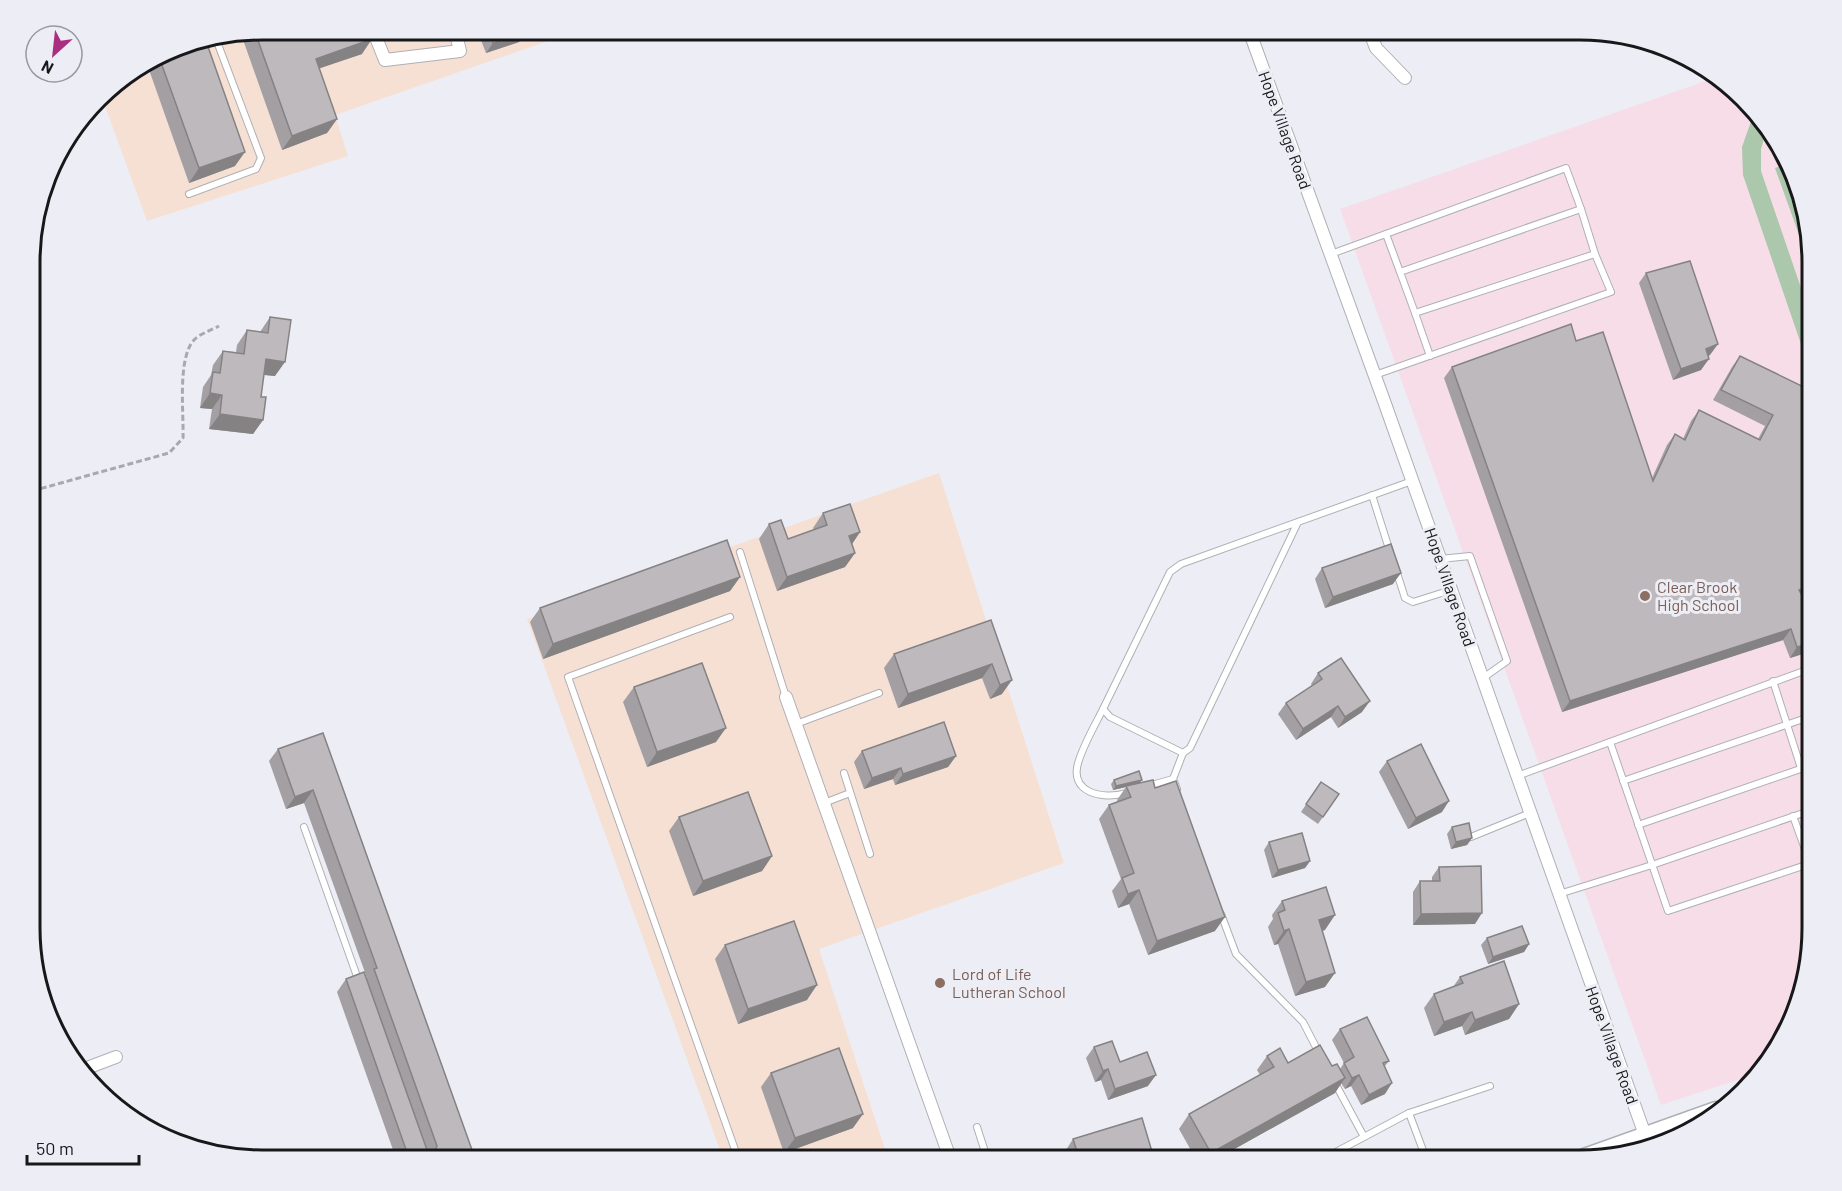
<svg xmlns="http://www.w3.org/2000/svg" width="1842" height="1191" font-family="Barlow,sans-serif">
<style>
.commercial{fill:#f6e0d3}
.education{fill:#f6dde7}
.green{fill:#abc7ac}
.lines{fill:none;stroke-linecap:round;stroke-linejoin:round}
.service-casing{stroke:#afb0b5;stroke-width:8}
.minor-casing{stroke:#afb0b5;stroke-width:14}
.secondary-casing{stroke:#afb0b5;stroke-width:19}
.path{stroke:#a8a8ae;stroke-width:3;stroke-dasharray:6 3;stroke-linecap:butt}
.service{stroke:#fff;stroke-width:6}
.minor{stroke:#fff;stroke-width:12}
.secondary{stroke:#fff;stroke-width:16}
.wall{fill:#a39fa3}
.shaded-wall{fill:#858284}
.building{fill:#beb9bd;stroke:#858284;stroke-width:1.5}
.education-dot{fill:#8d6e63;stroke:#edeef5;stroke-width:2}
.labels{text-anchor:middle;stroke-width:6;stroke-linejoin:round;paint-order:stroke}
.street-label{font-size:16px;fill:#18181a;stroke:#edeef5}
.education-label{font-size:16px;fill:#785e54;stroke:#edeef5;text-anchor:start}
.rim{fill:none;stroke:#18181a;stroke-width:3}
</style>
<rect width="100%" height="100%" fill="#edeef5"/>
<g class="commercial">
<polygon points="263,30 580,30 335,115 348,156 147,221 102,98 109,88 174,48"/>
<polygon points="939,473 1064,863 819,949 889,1161 724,1161 527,619"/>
</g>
<polygon class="education" points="1717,77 1781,147 1812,248 1812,943 1800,1003 1773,1058 1756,1074 1661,1105 1340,209"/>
<g class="green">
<polygon points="1753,116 1766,131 1761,149 1761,171 1812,320 1812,376 1743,175 1742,147"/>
<polygon points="1786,164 1812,248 1812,271 1775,168"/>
</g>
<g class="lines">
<g class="service-casing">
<g id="service">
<polyline points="189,194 256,169 261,158 216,39"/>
<polyline points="1581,209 1595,254"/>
<polyline points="1386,234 1400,272"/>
<polyline points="1331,254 1566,168 1581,209 1400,272 1415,313 1595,254 1611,292 1375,375"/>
<polyline points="1415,313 1430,356"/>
<polyline points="1372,495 1390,552"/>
<polyline points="1298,522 1190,748 1183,753 1110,717 1103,709 1170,572 1181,564 1412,481"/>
<polyline points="740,552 786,697"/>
<polyline points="1440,559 1470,556 1507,661 1483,678"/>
<polyline points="1396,570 1405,598 1413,602 1451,590"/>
<polyline points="730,617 568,677 739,1161"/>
<polyline points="1773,681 1801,768"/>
<path d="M1103,709C1095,725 1085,742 1079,760C1067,793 1103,800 1126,793"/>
<polyline points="796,724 879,693"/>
<polyline points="1610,742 1668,911 1812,863"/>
<polyline points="844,773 870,854"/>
<polyline points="1517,776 1812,668"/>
<polyline points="1623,781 1812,716"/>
<polyline points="1148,786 1173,779"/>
<polyline points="1177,789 1173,779 1183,753"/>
<polyline points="824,803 850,793"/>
<polyline points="1793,816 1810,863"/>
<polyline points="1638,825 1812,765"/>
<polyline points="304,827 359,982"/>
<polyline points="1471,837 1530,813"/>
<polyline points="1559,894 1652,865 1812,810"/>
<polyline points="1221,914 1236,954 1303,1022 1319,1053"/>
<polyline points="1335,1083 1363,1135"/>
<polyline points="1409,1113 1427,1161"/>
<polyline points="977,1127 988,1161"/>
<polyline points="1319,1161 1409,1113 1490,1086"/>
</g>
</g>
<g class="minor-casing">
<g id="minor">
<polyline points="373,30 385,60 460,51 455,30"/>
<polyline points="527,30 530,30"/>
<polyline points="1249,30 1384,401 1645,1135 1646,1145"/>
<polyline points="1369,30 1376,48 1405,78"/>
<polyline points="786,697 951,1161"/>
<polyline points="84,1069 116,1057"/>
</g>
</g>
<g class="secondary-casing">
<polyline id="secondary" points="1573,1161 1716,1110"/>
</g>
<path class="path" d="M32,491L169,453L183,438C184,414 177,358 194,340C199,334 212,330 219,326"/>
<use href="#service" class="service"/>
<use href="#minor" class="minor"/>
<use href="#secondary" class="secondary"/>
</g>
<g class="wall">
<polygon points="262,30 362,54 319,68 337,119 327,133 282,150 241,34"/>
<polygon points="477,30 526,30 526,31 519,42 486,53"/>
<polygon points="174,48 235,166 189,183 147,64"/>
<polygon points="1646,273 1710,355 1708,356 1701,370 1673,380 1639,283"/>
<polygon points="270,317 275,376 264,375 261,397 263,420 253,434 209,429 212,409 200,408 203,387 211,375 213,365 223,351 236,352 237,345 247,330 260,332"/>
<polygon points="1576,341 1652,478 1667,445 1675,434 1683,439 1691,421 1699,410 1758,439 1765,426 1713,400 1732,367 1740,356 1812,391 1812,595 1803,598 1812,614 1812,651 1790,658 1783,640 1562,712 1444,378 1452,367"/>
<polygon points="823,513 860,532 852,544 855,553 845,567 777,591 759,539 769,524 788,539 814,530 813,528"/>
<polygon points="1322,568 1393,584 1325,608 1315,579"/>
<polygon points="740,577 730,591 543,659 530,622 540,608"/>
<polygon points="991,620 1002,694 990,699 982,678 898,708 884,668 894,654"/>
<polygon points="1318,673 1362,712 1338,728 1331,717 1296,740 1278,714 1286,703 1312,686 1311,684"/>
<polygon points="634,687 716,742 647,767 623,702"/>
<polygon points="323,733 476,1161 397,1161 337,992 346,979 366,979 367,978 304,803 286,809 269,761 278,749"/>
<polygon points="862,751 956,756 948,767 895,785 893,779 864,789 854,762"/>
<polygon points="1387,761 1442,812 1408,829 1379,772"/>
<polygon points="1114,780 1140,783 1155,788 1215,931 1148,955 1129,904 1118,908 1112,891 1121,879 1099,819 1109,805 1118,802 1117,800 1126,787 1113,790 1111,784"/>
<polygon points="1321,782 1339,794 1318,824 1301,812"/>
<polygon points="679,817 772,856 762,871 693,896 669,831"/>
<polygon points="1452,827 1472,838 1467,845 1451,849 1447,834"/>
<polygon points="1269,842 1310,861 1305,868 1272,878 1264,850"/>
<polygon points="1439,867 1475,924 1413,925 1413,892 1420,881 1432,881 1432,877"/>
<polygon points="1282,901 1325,930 1322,931 1325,987 1295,996 1278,944 1274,945 1268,927 1273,919 1272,915"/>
<polygon points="1487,938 1529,944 1524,952 1488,964 1481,945"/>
<polygon points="725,945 807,1000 738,1024 715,959"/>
<polygon points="1460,977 1519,1004 1509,1019 1465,1035 1462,1026 1434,1036 1424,1008 1434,994 1453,987"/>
<polygon points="1340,1029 1389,1061 1384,1067 1385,1094 1361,1105 1351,1086 1345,1089 1341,1083 1335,1093 1213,1161 1197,1161 1179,1129 1189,1114 1260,1075 1257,1070 1267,1056 1288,1063 1332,1066 1340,1069 1344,1063 1332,1040"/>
<polygon points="1094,1047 1120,1062 1148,1086 1108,1100 1101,1080 1095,1082 1086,1058"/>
<polygon points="771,1073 853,1128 784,1153 761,1087"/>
<polygon points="1073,1139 1150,1159 1151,1161 1069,1161 1066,1150"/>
</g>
<g class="shaded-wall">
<polygon points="526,31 519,42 486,53 493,43"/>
<polygon points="372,39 362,54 306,73 316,59"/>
<polygon points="337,119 327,133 282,150 292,136"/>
<polygon points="245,152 235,166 189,183 199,168"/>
<polygon points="1718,344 1710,355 1699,360 1706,349"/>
<polygon points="266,359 285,362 275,376 256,374"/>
<polygon points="1709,359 1701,370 1673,380 1681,369"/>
<polygon points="210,393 222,395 212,409 200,408"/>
<polygon points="220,414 263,420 253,434 209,429"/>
<polygon points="860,532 850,547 849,536"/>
<polygon points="855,553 845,567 777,591 787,577"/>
<polygon points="1401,573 1393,584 1325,608 1333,597"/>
<polygon points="740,577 730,591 543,659 553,644"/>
<polygon points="1812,586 1812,595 1791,601 1799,590"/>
<polygon points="1791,629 1783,640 1562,712 1570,701"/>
<polygon points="1812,643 1812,651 1790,658 1797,647"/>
<polygon points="992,664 982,678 898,708 908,694"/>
<polygon points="1012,680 1002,694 990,699 1000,685"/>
<polygon points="1370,701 1362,712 1338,728 1345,717"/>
<polygon points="1338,706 1331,717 1296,740 1303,729"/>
<polygon points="726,728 716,742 647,767 657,752"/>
<polygon points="956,756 948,767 895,785 903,774"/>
<polygon points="901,768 893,779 864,789 872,778"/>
<polygon points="1142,780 1139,784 1113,790 1116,786"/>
<polygon points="313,790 304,803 286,809 295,797"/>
<polygon points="1449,801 1442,812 1408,829 1416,818"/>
<polygon points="1472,838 1467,845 1451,849 1456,842"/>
<polygon points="772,856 762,871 693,896 703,881"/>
<polygon points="1310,861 1305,868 1272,878 1278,870"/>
<polygon points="1139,890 1129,904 1118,908 1128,894"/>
<polygon points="1482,913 1475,924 1413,925 1421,914"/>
<polygon points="1335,915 1325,930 1309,935 1319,920"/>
<polygon points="1225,917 1215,931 1148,955 1157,941"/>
<polygon points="1289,929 1278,944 1274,945 1284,931"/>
<polygon points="1529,944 1524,952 1488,964 1493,957"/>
<polygon points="1335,973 1325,987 1295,996 1306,982"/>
<polygon points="817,985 807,1000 738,1024 748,1009"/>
<polygon points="1519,1004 1509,1019 1465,1035 1475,1020"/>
<polygon points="1472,1012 1462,1026 1434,1036 1444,1022"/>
<polygon points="1108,1069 1101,1080 1095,1082 1103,1071"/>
<polygon points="1156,1075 1148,1086 1108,1100 1115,1089"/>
<polygon points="1359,1075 1351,1086 1345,1089 1352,1078"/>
<polygon points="1345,1078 1335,1093 1213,1161 1206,1161 1211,1153"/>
<polygon points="1392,1083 1385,1094 1361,1105 1369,1095"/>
<polygon points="863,1114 853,1128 784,1153 795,1138"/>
</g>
<g class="building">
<polygon points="262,30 368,30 372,39 316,59 337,119 292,136 255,32"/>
<polygon points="489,30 526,30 526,31 493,43"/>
<polygon points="206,41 245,152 199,168 159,57 174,48"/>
<polygon points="1690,261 1718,344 1706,349 1709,359 1681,369 1646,273"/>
<polygon points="270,317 291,320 285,362 266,359 261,397 266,397 263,420 220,414 222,395 210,393 213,372 220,373 223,351 244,354 247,330 268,333"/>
<polygon points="1571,324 1576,341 1603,332 1653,481 1675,434 1685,440 1699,410 1760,440 1773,415 1721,390 1740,356 1812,391 1812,586 1799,590 1812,614 1812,643 1797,647 1791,629 1570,701 1452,367"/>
<polygon points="850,504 860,532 849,536 855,553 787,577 769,524 781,520 788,539 827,525 823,513"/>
<polygon points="727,540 740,577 553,644 540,608"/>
<polygon points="1391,544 1401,573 1333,597 1322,568"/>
<polygon points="991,620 1012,680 1000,685 992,664 908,694 894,654"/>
<polygon points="1341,658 1370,701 1345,717 1338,706 1303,729 1286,703 1322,679 1318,673"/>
<polygon points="702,663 726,728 657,752 634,687"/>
<polygon points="944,722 956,756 903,774 901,768 872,778 862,751"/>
<polygon points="323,733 476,1161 451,1161 450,1159 445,1161 410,1161 346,979 364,972 427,1150 434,1153 437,1146 374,969 377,968 313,790 295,797 278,749"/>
<polygon points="1421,744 1449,801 1416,818 1387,761"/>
<polygon points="1139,771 1142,780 1116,786 1114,780"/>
<polygon points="1153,780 1155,788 1176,781 1225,917 1157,941 1139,890 1128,894 1122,878 1134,873 1109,805 1131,797 1126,786"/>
<polygon points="1321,782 1339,794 1323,817 1306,804"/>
<polygon points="748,792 772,856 703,881 679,817"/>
<polygon points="1469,823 1472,838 1456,842 1452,827"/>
<polygon points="1302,833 1310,861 1278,870 1269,842"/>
<polygon points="1481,866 1482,913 1421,914 1420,881 1440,881 1439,867"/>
<polygon points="1326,887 1335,915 1319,920 1335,973 1306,982 1289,929 1284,931 1278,913 1285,910 1282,901"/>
<polygon points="794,921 817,985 748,1009 725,945"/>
<polygon points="1522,926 1529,944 1493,957 1487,938"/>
<polygon points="1504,961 1519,1004 1475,1020 1472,1012 1444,1022 1434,994 1463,983 1460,977"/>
<polygon points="1367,1017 1389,1061 1383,1063 1392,1083 1369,1095 1359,1075 1352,1078 1344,1063 1354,1057 1340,1029"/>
<polygon points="1112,1041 1120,1062 1147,1052 1156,1075 1115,1089 1108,1069 1103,1071 1094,1047"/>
<polygon points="1320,1045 1332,1066 1337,1064 1345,1078 1211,1153 1189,1114 1274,1067 1267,1056 1280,1048 1288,1063"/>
<polygon points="839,1048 863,1114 795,1138 771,1073"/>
<polygon points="1142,1118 1153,1155 1149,1156 1151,1161 1080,1161 1073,1139"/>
</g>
<g class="education-dot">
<circle cx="1645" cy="596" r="6"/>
<circle cx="940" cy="983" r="6"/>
</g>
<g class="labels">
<g class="street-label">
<text transform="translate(1285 130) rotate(70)" y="6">Hope Village Road</text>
<text transform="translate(1450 587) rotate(71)" y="6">Hope Village Road</text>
<text transform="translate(1612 1045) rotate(70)" y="6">Hope Village Road</text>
</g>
<g class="education-label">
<text x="1657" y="593">Clear Brook<tspan x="1657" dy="18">High School</tspan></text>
<text x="952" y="980">Lord of Life<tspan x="952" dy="18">Lutheran School</tspan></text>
</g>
</g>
<path d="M0 0H1842V1191H0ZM262 40H1580A222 222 0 0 1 1802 262V928A222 222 0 0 1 1580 1150H262A222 222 0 0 1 40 928V262A222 222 0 0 1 262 40Z" fill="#edeef5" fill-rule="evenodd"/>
<path class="rim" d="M262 40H1580A222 222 0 0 1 1802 262V928A222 222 0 0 1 1580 1150H262A222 222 0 0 1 40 928V262A222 222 0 0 1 262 40Z"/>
<g transform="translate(54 54) rotate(207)"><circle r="28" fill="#edeef5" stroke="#98989d" stroke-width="1.5"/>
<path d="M0-4.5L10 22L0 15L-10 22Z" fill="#ab2f81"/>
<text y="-9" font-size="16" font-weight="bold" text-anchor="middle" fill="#18181a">N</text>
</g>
<path d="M27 1155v9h112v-9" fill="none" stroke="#18181a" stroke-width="3"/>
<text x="36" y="1155" font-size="18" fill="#18181a" stroke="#edeef5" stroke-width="4.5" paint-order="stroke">50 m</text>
</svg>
